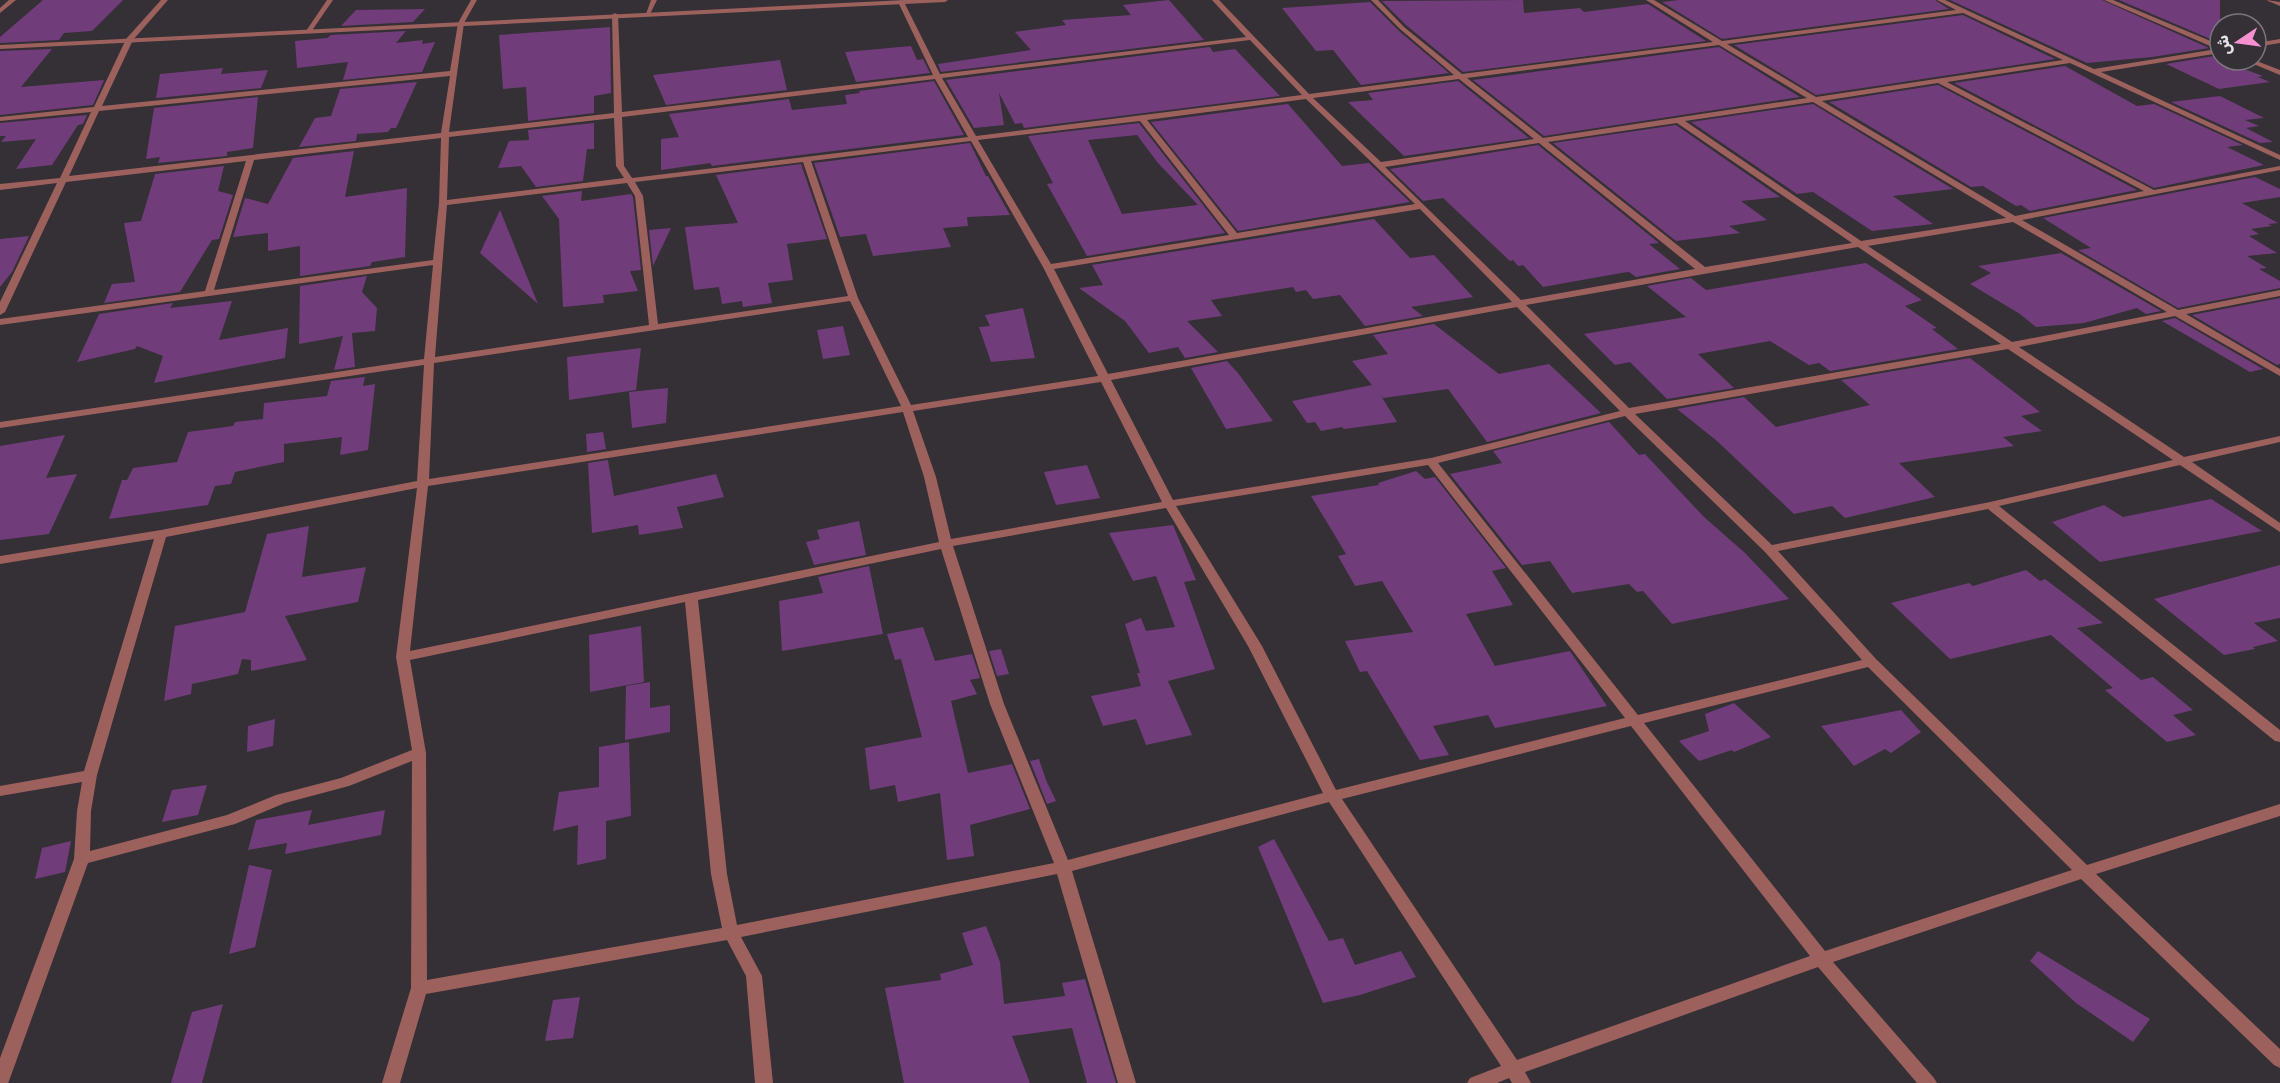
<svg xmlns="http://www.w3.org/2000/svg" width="2280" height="1083" font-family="Rubik,'Noto Sans Arabic',sans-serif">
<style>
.building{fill:#703d7a;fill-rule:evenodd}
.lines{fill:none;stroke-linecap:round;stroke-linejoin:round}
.minor{fill:#9c615d;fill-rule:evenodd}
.tertiary{fill:#9c615d;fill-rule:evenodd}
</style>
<rect width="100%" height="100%" fill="#352f36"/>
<g class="building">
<polygon points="43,0 123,0 92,31 64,33 59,40 0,43 0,37"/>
<polygon points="1169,0 1204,40 941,72 938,64 1031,50 1015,32 1066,25 1062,20 1131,15 1123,5"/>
<polygon points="1523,0 1524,13 1580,8 1584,12 1648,4 1706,41 1463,72 1406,25 1382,1"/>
<polygon points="1679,0 1935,0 1949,9 1722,39 1662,2"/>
<polygon points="1950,0 2102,0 2209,48 2152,57 2087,63"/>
<polygon points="2119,0 2220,0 2220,43"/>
<polygon points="1370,2 1399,31 1449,73 1361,85 1333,50 1316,51 1282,8"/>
<polygon points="425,9 413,22 341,26 356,10"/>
<polygon points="1963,15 2055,59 1816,95 1734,45"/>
<polygon points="610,27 611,93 594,96 594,113 528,121 526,87 503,89 499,35"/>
<polygon points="406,31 396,43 423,40 422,44 435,42 422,72 343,80 348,62 297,68 295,41 327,38 331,35"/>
<polygon points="911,46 917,60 923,59 930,73 856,82 845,52"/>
<polygon points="1210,47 1213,52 1235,49 1280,96 1024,128 1022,123 1015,124 999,93 1004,125 974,128 946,80"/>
<polygon points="1719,47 1800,97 1544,136 1473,80"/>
<polygon points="52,49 21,87 104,80 93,105 0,115 0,51"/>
<polygon points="2220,55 2220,60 2263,76 2258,77 2270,82 2219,89 2166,64"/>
<polygon points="780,60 787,90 666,105 653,75"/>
<polygon points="2065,66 2137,106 2154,104 2243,145 2227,147 2264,165 2154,188 1954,83"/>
<polygon points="223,68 221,74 268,70 261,88 156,98 160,74"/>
<polygon points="934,81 964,135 712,166 710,163 661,170 661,139 679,137 669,114 789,99 792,110 847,104 845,95 860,93 859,91"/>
<polygon points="1458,81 1529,138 1404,156 1348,102 1373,100 1368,93"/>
<polygon points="417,82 396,128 391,128 388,132 357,134 356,141 299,147 315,118 331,116 340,89"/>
<polygon points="1938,85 2137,190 2030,211 2021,205 2016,206 1983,186 1971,187 1829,102"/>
<polygon points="2220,96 2264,118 2245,120 2259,126 2246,128 2273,142 2260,143 2171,102"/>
<polygon points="258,97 253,148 227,152 227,156 158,163 160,157 146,159 154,108"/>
<polygon points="1288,104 1342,166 1369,163 1410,202 1238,231 1151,122"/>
<polygon points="1813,104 1953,189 1893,196 1933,224 1872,231 1813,192 1797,194 1691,122"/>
<polygon points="87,115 83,124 78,125 52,165 16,169 36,139 1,142 6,136 0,136 0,123"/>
<polygon points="594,123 594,149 587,149 583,181 536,187 521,166 498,168 509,141 529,140 528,130"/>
<path d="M1139,123L1225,233L1087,256L1047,184L1053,183L1028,136ZM1137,135L1158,163L1198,205L1122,214L1088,140Z"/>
<polygon points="1676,125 1780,197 1741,201 1767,220 1729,226 1740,233 1676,241 1553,143"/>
<polygon points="970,143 986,176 988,176 1010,215 967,217 968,226 943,228 951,247 873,256 866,234 840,237 814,163"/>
<polygon points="1538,145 1659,243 1649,244 1680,269 1636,277 1629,272 1621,273 1543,287 1523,265 1518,266 1513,260 1510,261 1443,198 1423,201 1390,169"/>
<polygon points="354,151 345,197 407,188 405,257 372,262 370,266 300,276 300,246 268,251 268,233 233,237 245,198 268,204 293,158"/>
<polygon points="801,164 827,239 787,244 793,280 768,283 772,303 743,307 742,301 722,304 719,287 694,290 685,227 738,223 716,175"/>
<polygon points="224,166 218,191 233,195 219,239 212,240 180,292 104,303 112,284 135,282 124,223 141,221 155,174"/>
<polygon points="2255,177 2280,189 2280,197 2242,203 2278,223 2268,224 2272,226 2251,229 2259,234 2249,236 2277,253 2247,256 2267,268 2259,269 2280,281 2280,288 2178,308 2078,250 2091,248 2043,218"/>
<polygon points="582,191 581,201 631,194 633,197 641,270 630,271 638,291 603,295 604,303 563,307 559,219 542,196"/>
<polygon points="500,210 538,304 480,253"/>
<polygon points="1374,219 1410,258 1434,255 1473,297 1411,307 1423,316 1365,326 1340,295 1313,299 1306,290 1296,292 1293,287 1211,300 1222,316 1187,321 1218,352 1185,358 1178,347 1149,353 1125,321 1079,288 1103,285 1092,265"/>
<polygon points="671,228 653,266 649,230"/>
<polygon points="29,236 12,272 0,287 0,239"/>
<polygon points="2061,253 2161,311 2146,314 2137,308 2084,323 2036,327 2020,314 1970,284 1991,273 1978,266"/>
<polygon points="1866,263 1922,300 1905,306 1937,328 1932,329 1958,349 1830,371 1819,363 1809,365 1770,341 1698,354 1734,388 1667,399 1630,362 1615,365 1584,334 1686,317 1647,286 1691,278 1706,290"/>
<polygon points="367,276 362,292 377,308 375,331 352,333 355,367 334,370 343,336 299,344 300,286"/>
<polygon points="2280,298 2280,364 2277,365 2192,315"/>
<polygon points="232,301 219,340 288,328 285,358 154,383 163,356 137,346 135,349 77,362 99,314 173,303 170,308"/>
<polygon points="1023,308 1035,358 991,362 979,327 990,326 985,315"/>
<polygon points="2175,318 2263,369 2250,372 2162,321"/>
<polygon points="1434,324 1499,374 1549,364 1601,413 1487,442 1448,389 1383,398 1380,394 1397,422 1344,429 1342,427 1321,431 1315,422 1307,423 1292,401 1372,385 1352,361 1388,354 1373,335"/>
<polygon points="843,326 850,355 823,359 817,330"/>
<polygon points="641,348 636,390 569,400 567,357"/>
<polygon points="1970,358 2040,412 2021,416 2042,431 2003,437 2014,446 1899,463 1935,497 1845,518 1832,506 1794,514 1717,441 1677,409 1744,397 1776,427 1870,405 1841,380"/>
<polygon points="1227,361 1238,373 1273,421 1226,429 1191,368"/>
<polygon points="365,377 363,386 375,384 368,450 340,455 342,437 284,444 284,462 235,472 231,484 215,486 208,505 109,519 122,480 127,480 133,468 177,462 188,432 233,426 235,422 263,419 264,403 327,396 331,381"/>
<polygon points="668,388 666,423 632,428 629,392"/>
<polygon points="1609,422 1639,455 1645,454 1703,516 1745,553 1789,599 1672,624 1643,591 1637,592 1629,584 1572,593 1550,561 1522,565 1450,474 1502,463 1493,451"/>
<polygon points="603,432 606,449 587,452 586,434"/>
<polygon points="65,435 46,478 77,474 49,534 0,540 0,446"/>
<polygon points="608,460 614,496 716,474 724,497 677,507 683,528 639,535 638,525 592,533 588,463"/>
<polygon points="1087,465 1100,498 1056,505 1044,472"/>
<polygon points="1416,471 1425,479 1435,477 1506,568 1492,571 1513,605 1466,614 1495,666 1570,651 1607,706 1495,728 1488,715 1433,726 1449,755 1420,760 1367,671 1360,672 1345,641 1413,632 1382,581 1355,586 1338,556 1346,554 1311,496 1379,485 1378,483"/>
<polygon points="2211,499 2262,531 2100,562 2052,522 2104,505 2123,517"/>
<polygon points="859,521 866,555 814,565 806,542 820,539 817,530"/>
<polygon points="1173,525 1196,580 1184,582 1215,669 1168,681 1192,735 1146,745 1136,719 1103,726 1091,696 1141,686 1137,673 1140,673 1125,624 1141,618 1146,631 1175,627 1156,576 1133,581 1109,533"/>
<polygon points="309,526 302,577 366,567 358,602 285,616 307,660 251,671 251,660 242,659 238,674 192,684 191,694 164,701 175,626 245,612 267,534"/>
<polygon points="2280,565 2280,618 2254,623 2278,641 2253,647 2255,649 2224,655 2154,599"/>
<polygon points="869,566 883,634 782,651 779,601 823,593 818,577"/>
<polygon points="2026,570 2040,581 2045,579 2103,623 2077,628 2141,680 2153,677 2193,710 2173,715 2196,735 2167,742 2105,690 2113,688 2051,635 1950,659 1891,603 1969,583 1973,586"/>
<polygon points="641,626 644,682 590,692 589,635"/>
<polygon points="923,627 935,661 972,654 980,678 970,680 977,694 951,701 968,773 1012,764 1030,809 970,825 974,856 947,860 940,793 898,802 895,785 870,790 865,748 922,737 901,659 895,660 887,634"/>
<polygon points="1001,649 1009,674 997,676 989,651"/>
<polygon points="650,682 650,708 670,705 670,732 625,740 626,686"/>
<polygon points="1734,703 1771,737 1734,752 1732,750 1699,761 1679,741 1709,731 1705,714"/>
<polygon points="1901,710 1921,732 1891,753 1885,749 1854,766 1821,726"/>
<polygon points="275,719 273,746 247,752 248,726"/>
<polygon points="629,742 631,816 606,821 606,859 577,865 578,825 553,831 559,792 599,787 599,747"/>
<polygon points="1039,759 1046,780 1056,801 1047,804 1030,761"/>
<polygon points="207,785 198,815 162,822 172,790"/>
<polygon points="312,810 308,825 385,810 381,835 285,854 287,843 248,850 256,820"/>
<polygon points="1274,839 1329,941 1343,938 1355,965 1401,951 1416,977 1360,995 1323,1003 1258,847"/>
<polygon points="71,841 65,872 35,879 42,848"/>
<polygon points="249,865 272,870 255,947 229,954"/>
<polygon points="986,926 1000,962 1004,1004 1065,996 1062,983 1085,979 1116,1083 1087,1083 1072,1028 1012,1036 1030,1083 904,1083 885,988 941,980 940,974 973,965 962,933"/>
<polygon points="2038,951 2150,1019 2133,1042 2076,1003 2030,961"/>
<polygon points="580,997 573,1038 545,1041 553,1000"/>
<polygon points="223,1004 202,1083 171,1083 192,1012"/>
</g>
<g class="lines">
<g class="minor">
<polygon points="9,0 16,0 0,13 0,8"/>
<path d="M161,0H168L133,40L102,106L450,71L458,23L471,0H477L464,23L449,132L614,113L612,15L615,13L618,15L622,112L933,75L898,2L901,0L904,2L940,74L1246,37L1212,0H1219L1309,94L1454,75L1400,29L1371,0H1378L1404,27L1462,74L1713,42L1646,0H1654L1722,41L1956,10L1937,0H1945L2094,69L2217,49L2104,0H2113L2220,45V53L2101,72L2280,155V160L2070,63L1947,82L2154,190L2280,166V170L2022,220L2178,310L2280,290V296L2186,314L2280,369V376L2175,316L2019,347L2184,457L2280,436V442L2192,462L2280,523V532L2180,465L1999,506L2280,730V742L2275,741L1988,509L1778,551L1876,659L2087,865L2280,804V816L2096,874L2280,1049V1068L2274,1065L2081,879L1833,962L1934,1078L1937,1083H1917L1818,967L1525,1072L1531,1083H1512L1509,1078L1497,1083H1467L1470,1078L1501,1066L1329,802L1072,871L1136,1083H1118L1057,874L741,937L762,976L773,1083H755L746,976L727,940L426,994L400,1083H382L411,988L412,761L349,786L285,803L235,824L88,863L9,1081L8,1083H0V1058L74,859L77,811L82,782L0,796V786L84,771L154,539L0,564V556L161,530L417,481L424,365L0,428V422L424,359L433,265L0,325V319L205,291L246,161L66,182L5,312L0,315V302L57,183L0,190V184L60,178L91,112L0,121V117L94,107L126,39ZM1963,13L2063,60L1816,97L1727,44ZM1250,40L1302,95L976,136L942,78ZM1719,45L1807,98L1543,138L1467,78ZM450,76L441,133L69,176L99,111ZM935,79L968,137L632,178L624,166L622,117ZM1459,79L1534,139L1381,162L1313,98ZM1938,83L2144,191L2015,216L1822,101ZM1306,99L1415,204L1237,233L1147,120ZM1813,102L2006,218L1861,241L1685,121ZM614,118L616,166L624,178L447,200L449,137ZM1140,121L1229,235L1051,264L978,140ZM1677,123L1852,243L1705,267L1548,142ZM441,138L439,203L433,260L214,290L254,160ZM971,141L1043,267L1098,376L911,405L858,298L811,161ZM1539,143L1695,269L1521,300L1385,167ZM803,162L848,296L658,324L643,196L635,182ZM627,183L635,196L649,325L435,357L447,205ZM1420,209L1512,302L1108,374L1054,269ZM2013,222L2167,312L2012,342L1868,246ZM1858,247L2001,344L1629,408L1526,305ZM850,301L901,406L429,479L434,363ZM1517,307L1620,411L1431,458L1173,500L1111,380ZM2008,349L2173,460L1990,502L1772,545L1635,414ZM1101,382L1162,502L951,539L936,477L913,411ZM903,412L924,477L939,542L410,651L428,486ZM1625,416L1765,552L1862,660L1638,715L1438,463ZM1428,465L1625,718L1336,790L1262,646L1176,506ZM417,488L396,657L412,750L341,778L276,795L227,815L90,851L91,811L97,775L166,537ZM1166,508L1248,646L1323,793L1068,860L1004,704L953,546ZM941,549L990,704L1054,863L737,925L727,874L698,600ZM685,602L711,874L722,928L427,980L426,753L410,660ZM1868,667L2072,870L1825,951L1644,723ZM1631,726L1810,956L1517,1060L1342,799Z"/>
<polygon points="327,0 333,0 311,32 307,32 306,31"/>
<polygon points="651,0 657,0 650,14 646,14"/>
<polygon points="2267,0 2280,2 2280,6 2268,1"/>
<polygon points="2280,39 2280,43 2256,47 2256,43"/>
<polygon points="2244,60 2254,60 2280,70 2280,75"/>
</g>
<polygon class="tertiary" points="905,0 948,0 945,2 0,49 0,45"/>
</g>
<g transform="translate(2238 42) rotate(257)"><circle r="28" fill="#352f36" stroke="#7b767c" stroke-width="1.5"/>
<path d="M0-4.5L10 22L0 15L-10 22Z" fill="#f690d0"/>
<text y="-9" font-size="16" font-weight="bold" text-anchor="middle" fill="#e5e1e6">ش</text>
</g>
</svg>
